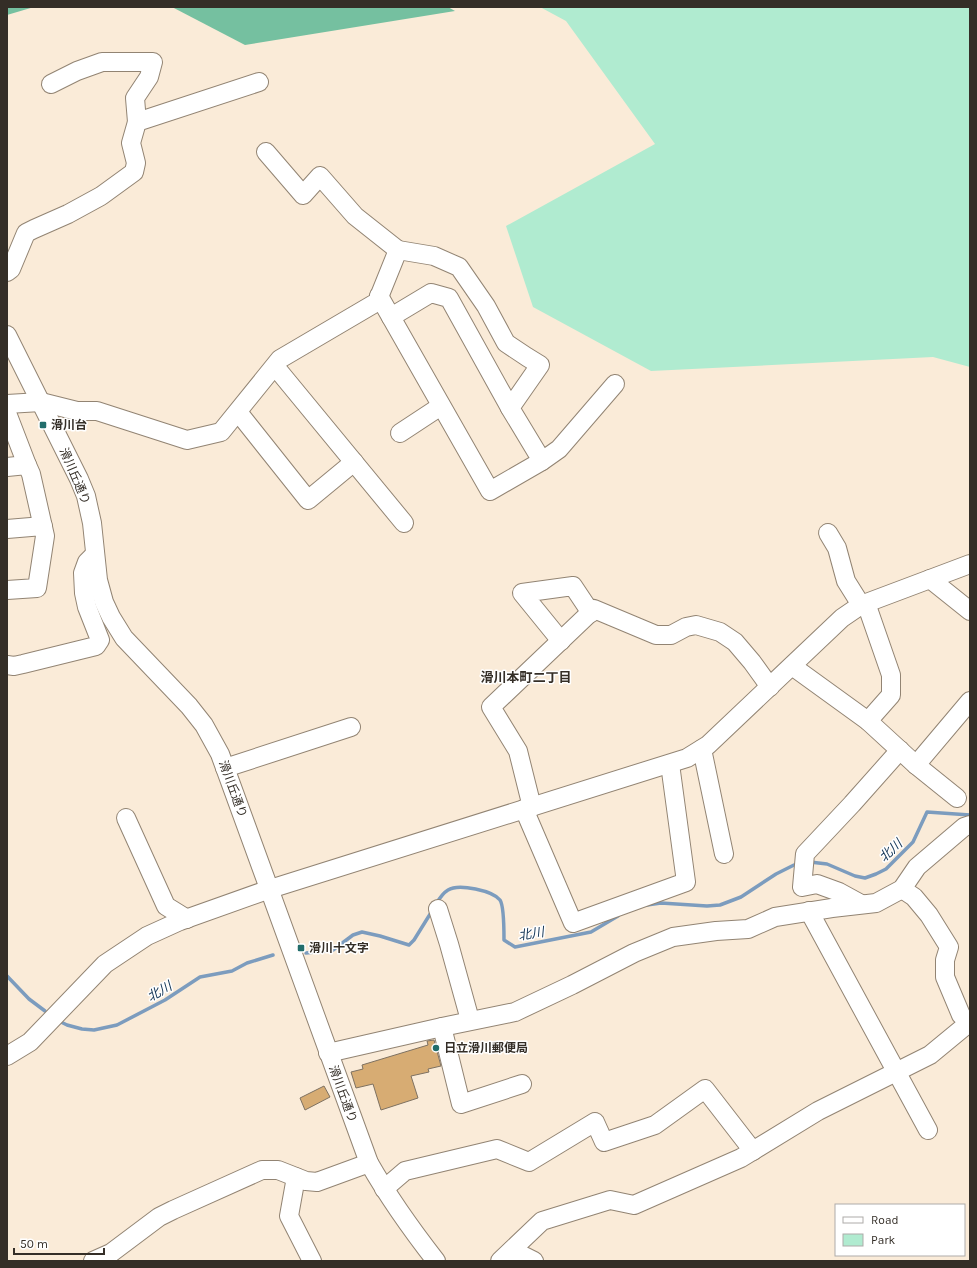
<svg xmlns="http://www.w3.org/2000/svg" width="977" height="1268" font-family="Karla,'Noto Sans JP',sans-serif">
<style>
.green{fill:#b0ebd0}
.forest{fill:#75c0a0}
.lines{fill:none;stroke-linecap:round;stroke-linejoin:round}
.stream{stroke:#7c9cbe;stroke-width:3.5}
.building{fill:#d7ac73;stroke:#7e7161}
.minor-casing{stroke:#928473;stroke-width:20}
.minor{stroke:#fff;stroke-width:18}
.poi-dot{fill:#226d6b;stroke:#fff;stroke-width:1.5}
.labels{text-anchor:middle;stroke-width:3;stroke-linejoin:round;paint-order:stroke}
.poi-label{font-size:12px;font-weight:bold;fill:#342e27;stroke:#fff;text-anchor:start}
.street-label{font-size:12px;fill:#342e27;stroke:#fff}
.neighbourhood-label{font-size:13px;font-weight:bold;fill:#342e27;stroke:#fff}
.water-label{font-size:13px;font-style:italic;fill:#113354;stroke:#fff}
</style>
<rect width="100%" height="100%" fill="#faebd8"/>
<polygon class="green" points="540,7 970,7 970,367 933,357 651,371 533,307 506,226 655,144 566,21"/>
<g class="forest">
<polygon points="7,7 34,7 7,15"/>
<polygon points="172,7 448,7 455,11 245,45"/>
</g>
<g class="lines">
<g class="stream">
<polyline points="810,862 827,864 855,876 865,878 876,874 886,869 913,842 927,812 970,815"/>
<path d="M436,904C439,899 443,893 448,890C459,883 493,891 500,900C504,906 504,932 504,940L515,947L591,932L618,916"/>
<polyline points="647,905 661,903 707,906 720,905 741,897 776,874 794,865"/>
<polyline points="306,953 333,950 353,935 362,932 380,936 409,945 414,940 432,911"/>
<polyline points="7,976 29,999 45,1011"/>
<polyline points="57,1020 67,1025 82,1029 94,1030 117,1025 165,1000 200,977 232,971 247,963 273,955"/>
</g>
</g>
<g class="building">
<polygon points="434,1040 441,1066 428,1069 429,1072 411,1076 418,1098 381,1110 373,1084 356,1088 351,1072 363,1069 362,1065 428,1045 427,1041"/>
<polygon points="324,1086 330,1097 305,1110 300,1098"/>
</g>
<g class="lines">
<g class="minor-casing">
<g id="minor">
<polyline points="51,84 77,71 102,62 153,62 149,77 135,98 137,122"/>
<polyline points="7,272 11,269 26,233 34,229 68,214 101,196 134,172 136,163 131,143 137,122 259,82"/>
<polyline points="379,296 490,491 542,461 510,408 540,365 527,357 506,343 486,306 459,267 434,256 398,250"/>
<polyline points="391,317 431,293 449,298 510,408"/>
<path d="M7,335L79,479L86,496L92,523L98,580L104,602L111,617L124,638L189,706L204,725L220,754L369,1163C389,1198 411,1229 436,1261"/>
<polyline points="278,370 404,523"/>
<polyline points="7,404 41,402 77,411 97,411 187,440 221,432 280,359 377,302 398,250 355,216 320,176 303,195 266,152"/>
<polyline points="238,412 308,500 354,462"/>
<polyline points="7,413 27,465"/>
<polyline points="400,433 441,406"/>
<polyline points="542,461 559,449 615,384"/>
<polyline points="7,467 27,465 31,474 45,536 37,588 7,590"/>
<polyline points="7,529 43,526"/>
<polyline points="828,533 837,548 846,581 861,605"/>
<polyline points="930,579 970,611"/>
<polyline points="866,603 891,675 891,695 868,721"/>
<polyline points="561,641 522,593 573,586 591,613"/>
<polyline points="7,665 14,666 23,664 96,646 100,640 87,607 84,593 83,573 87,562 95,554"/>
<polyline points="792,666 868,721 916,765 957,798"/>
<polyline points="702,749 724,854"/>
<polyline points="916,765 970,701"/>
<polyline points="225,768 351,727"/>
<polyline points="532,807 518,751 491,707 594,609 656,635 671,635 686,627 696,625 720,632 735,642 752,662 770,687"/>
<polyline points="524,809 573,923 686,882 670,764"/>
<polyline points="126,818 166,906 187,919"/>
<polyline points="902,889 914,897 929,915 949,947 945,960 945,977 961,1015 969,1023"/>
<polyline points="861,904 839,892 817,884 802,887 805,854 852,804 900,750"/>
<polyline points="438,909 449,944 470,1020"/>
<polyline points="809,911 928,1130"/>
<polyline points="442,1027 461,1104 522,1084"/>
<polyline points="328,1053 442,1027 515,1012 572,985 634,953 673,937 716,931 748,929 775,917 832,908 876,903 902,889 917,867 964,827 970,825"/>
<polyline points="7,1056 30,1042 105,964 147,936 180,921 270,889 687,758 708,745 842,618 861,605 970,564"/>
<polyline points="296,1177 289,1216 312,1261"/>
<polyline points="384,1189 405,1171 497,1149 529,1162 595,1122 604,1142 655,1125 705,1089 753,1151"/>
<polyline points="512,1250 534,1261"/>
<polyline points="93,1261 111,1253 159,1217 173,1210 262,1170 278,1170 306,1181 317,1182 369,1163"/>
<polyline points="500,1261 542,1221 610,1200 634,1205 741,1158 818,1111 930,1055 970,1022"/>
</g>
</g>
<use href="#minor" class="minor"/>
</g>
<g class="poi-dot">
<rect x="39" y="421" width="8" height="8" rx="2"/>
<rect x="297" y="944" width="8" height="8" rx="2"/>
<circle cx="436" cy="1048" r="4"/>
</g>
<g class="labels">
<g class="poi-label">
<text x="51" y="429">滑川台</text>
<text x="309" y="952">滑川十文字</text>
<text x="444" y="1052">日立滑川郵便局</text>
</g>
<g class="street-label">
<text transform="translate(75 476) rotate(67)" y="4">滑川丘通り</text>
<text transform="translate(233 789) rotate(70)" y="4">滑川丘通り</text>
<text transform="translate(343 1094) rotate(70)" y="4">滑川丘通り</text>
</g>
<g class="neighbourhood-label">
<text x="526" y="682">滑川本町二丁目</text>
</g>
<g class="water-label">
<text transform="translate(890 850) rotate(-43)" y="5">北川</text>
<text transform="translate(531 933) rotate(-9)" y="5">北川</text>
<text transform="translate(159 991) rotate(-30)" y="5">北川</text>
</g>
</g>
<rect width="977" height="1268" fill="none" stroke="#342e27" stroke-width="16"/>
<rect x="835" y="1204" width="130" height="52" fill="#ffffff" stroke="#aeaba9"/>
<rect x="843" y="1217" width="20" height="6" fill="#ffffff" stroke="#aeaba9"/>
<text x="871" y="1224" font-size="12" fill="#342e27">Road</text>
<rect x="843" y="1234" width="20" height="12" fill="#b0ebd0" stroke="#aeaba9"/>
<text x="871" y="1244" font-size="12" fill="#342e27">Park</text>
<path d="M14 1248v6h90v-6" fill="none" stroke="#342e27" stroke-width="2"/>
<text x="20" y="1248" font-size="12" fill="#342e27" stroke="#ffffff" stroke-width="3" paint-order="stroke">50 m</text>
</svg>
